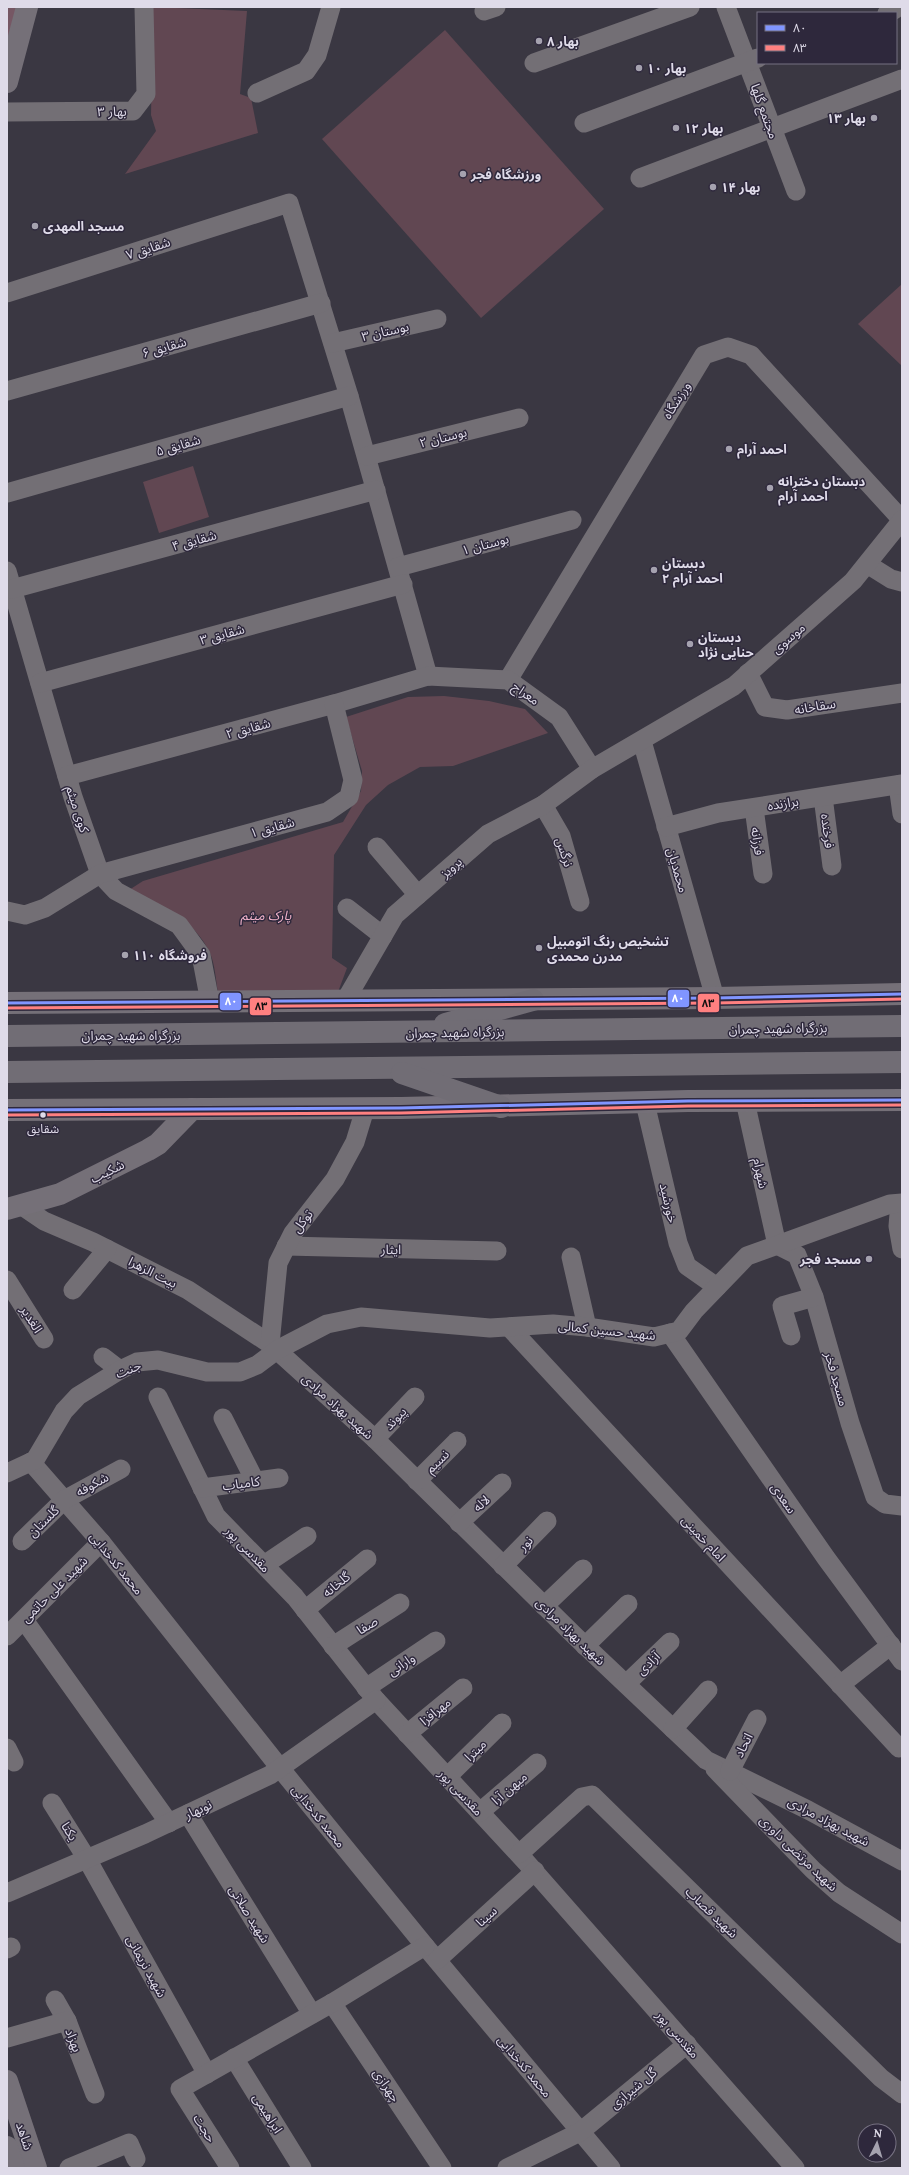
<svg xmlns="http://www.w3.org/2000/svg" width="909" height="2175" font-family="Lora,'Noto Sans Arabic',serif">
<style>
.green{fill:#614752}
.forest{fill:#765764}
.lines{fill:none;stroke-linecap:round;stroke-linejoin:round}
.minor{stroke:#736f75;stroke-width:19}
.major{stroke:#757078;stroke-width:22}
.highway{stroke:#716d75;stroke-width:22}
.bus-1-casing{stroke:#2e283c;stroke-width:6}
.bus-2-casing{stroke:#2e283c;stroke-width:6}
.bus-1{stroke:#8095ff;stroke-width:3}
.bus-2{stroke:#ff8080;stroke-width:3}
.poi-dot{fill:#a5a2af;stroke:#2e283c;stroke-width:1.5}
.bus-dot{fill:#dfdbe9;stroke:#2e283c;stroke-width:1.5}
.labels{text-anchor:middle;stroke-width:3;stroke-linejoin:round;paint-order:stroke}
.bus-label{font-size:12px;fill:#dfdbe9;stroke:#2e283c}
.poi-label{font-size:13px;font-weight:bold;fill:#dfdbe9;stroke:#2e283c;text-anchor:start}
.street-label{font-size:13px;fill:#dfdbe9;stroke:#2e283c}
.park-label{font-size:13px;font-style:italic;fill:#f2b3ca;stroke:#2e283c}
.line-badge{stroke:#2e283c;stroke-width:1.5}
.badge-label{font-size:11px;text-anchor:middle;font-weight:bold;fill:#fff}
.pale-badge-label{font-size:11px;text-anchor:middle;font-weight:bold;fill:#111}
</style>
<rect width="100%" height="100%" fill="#3a3742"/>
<g class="green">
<polygon points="153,7 247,11 240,94 251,98 258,133 125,174 156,131 151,115"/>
<polygon points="445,30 604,209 481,318 322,139"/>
<polygon points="902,284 902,366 858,324"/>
<polygon points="193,466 209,517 159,533 143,482"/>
<path d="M444,696L489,701L525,709L548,733L453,766L420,767L388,785L366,805L334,855L332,958L347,968L338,992L218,993C216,981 215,964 210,953C196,921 159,903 129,890L143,881L343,822L361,791L362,771L346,717L408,697Z"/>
</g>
<polygon class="forest" points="7,7 19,7 7,49"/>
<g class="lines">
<g class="minor">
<polyline points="726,7 796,191"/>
<polyline points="484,11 496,7"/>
<polyline points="887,13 894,10"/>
<polyline points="534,63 690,7"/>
<polyline points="257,93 306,71 317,55 331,7"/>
<polyline points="7,112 133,111 146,94 144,7"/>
<polyline points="584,123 758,58"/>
<polyline points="640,178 902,79"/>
<polyline points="7,293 289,203 349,396 428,676"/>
<polyline points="333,343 437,319"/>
<polyline points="7,391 321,303"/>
<polyline points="367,456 519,418"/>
<polyline points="7,493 349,396"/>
<polyline points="867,564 891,579 902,582"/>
<polyline points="398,567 572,520"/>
<polyline points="7,571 73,797 100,874 116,891 179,925 201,955 210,1002"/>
<polyline points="12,589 376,490"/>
<polyline points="748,673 765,707 787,710 902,693"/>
<polyline points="508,680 704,355 728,347 751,355 902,520"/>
<polyline points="40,683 403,584"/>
<polyline points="642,741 715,998"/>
<polyline points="67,776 334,704 428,676 508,680 559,717 592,769"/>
<polyline points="898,785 902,814"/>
<polyline points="823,797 832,866"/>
<polyline points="543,805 561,836 580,902"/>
<polyline points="754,808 763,874"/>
<polyline points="666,827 718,813 902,784"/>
<polyline points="377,847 418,895"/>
<polyline points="347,908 383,936"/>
<polyline points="7,911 25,915 45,908 100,874 327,812 349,797 353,780 334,704"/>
<polyline points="345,1001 395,915 488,834 543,805 592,769 734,686 853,581 902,520"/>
<polyline points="745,1101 777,1245 797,1255 814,1297 850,1423 875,1497 885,1504 902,1506"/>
<polyline points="645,1103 678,1243 687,1266 717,1287"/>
<polyline points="22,1206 44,1221 93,1242 188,1290 270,1344 375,1439 576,1637 706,1760 808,1810 902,1861"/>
<polyline points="902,1212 899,1214 898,1226 902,1249"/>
<polyline points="286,1246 497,1251"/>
<polyline points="571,1257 587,1327"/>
<polyline points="7,1280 44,1339"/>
<polyline points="73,1290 107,1249"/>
<polyline points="509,1327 899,1748"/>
<polyline points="670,1333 826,1558 902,1661"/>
<polyline points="791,1336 782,1306 814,1297"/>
<polyline points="270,1344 278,1263 293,1233 335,1179 355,1142 365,1109"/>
<polyline points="103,1357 120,1370"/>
<polyline points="158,1397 216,1516 295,1597 376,1700 526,1862 795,2168"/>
<polyline points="223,1418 255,1481"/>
<polyline points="375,1439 415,1397"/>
<polyline points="31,1462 101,1542 280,1768 425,1946 611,2168"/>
<polyline points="7,1473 35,1460 64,1411 78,1396 120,1370 137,1362 158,1360 207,1372 240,1372 257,1365 277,1350 327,1324 361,1317 490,1328 553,1324 587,1327 654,1337 679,1331 694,1311 747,1256 890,1204 902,1203"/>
<polyline points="417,1481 457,1441"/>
<polyline points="202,1488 279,1478"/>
<polyline points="459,1523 502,1483"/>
<polyline points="22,1541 64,1500 121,1469"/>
<polyline points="264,1565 307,1536"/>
<polyline points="503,1566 547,1521"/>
<polyline points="544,1606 583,1569"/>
<polyline points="305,1610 367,1559"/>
<polyline points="24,1620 169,1823"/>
<polyline points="7,1636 101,1542"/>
<polyline points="333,1646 400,1603"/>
<polyline points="585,1646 628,1604"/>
<polyline points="626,1684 670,1642"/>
<polyline points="840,1685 891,1645"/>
<polyline points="366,1688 436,1641"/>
<polyline points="673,1729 708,1690"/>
<polyline points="407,1734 463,1688"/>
<polyline points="7,1748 14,1762"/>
<polyline points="715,1769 813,1870 839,1893 902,1934"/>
<polyline points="730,1771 757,1719"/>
<polyline points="447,1777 502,1723"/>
<polyline points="52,1803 87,1859 207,2074"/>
<polyline points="480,1812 537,1763"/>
<polyline points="188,1814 312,2014"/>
<polyline points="519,1854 582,1797 592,1795 881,2078 902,2094"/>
<polyline points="7,1893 145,1834 270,1775 376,1700"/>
<polyline points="7,1949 11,1947"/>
<polyline points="437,1960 535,1871"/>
<polyline points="55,2000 67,2021"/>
<polyline points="332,2003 442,2168"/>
<polyline points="7,2038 67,2021 95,2094"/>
<polyline points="234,2058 302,2168"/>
<polyline points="69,2168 129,2143 136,2159"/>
<polyline points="230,2168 180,2089 332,2003 425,1946"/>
<polyline points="507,2168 580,2132 687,2044"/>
</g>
<g class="major">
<polyline points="7,82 27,7"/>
<polyline points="7,1003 715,998 902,994"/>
<polyline points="7,1110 401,1108 688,1101 902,1100"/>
<polyline points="7,1209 60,1194 148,1150 158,1144 192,1109"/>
<polyline points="7,2081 36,2168"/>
<polyline points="7,2147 14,2168"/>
</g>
<g class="highway">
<polyline points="445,1024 533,1000"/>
<polyline points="7,1036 902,1026"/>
<polyline points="7,1072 902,1062"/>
<polyline points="402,1073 501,1107"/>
</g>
<g class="bus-1-casing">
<g id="bus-1">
<polyline points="7,1003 715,998 902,994"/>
<polyline points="7,1110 401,1108 688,1101 902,1100"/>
</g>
</g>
<g class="bus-2-casing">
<g id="bus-2">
<polyline points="7,1008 715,1003 902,999"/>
<polyline points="7,1115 401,1113 688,1106 902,1105"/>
</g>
</g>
<use href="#bus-1" class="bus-1"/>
<use href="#bus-2" class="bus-2"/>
</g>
<g class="poi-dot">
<circle cx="539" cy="41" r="4"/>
<circle cx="639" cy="68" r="4"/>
<circle cx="874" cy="118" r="4"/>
<circle cx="676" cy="128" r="4"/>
<circle cx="463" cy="174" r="4"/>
<circle cx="713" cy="187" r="4"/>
<circle cx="35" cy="226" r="4"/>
<circle cx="729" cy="449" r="4"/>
<circle cx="770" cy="488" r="4"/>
<circle cx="654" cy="570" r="4"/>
<circle cx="690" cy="644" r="4"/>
<circle cx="539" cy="948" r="4"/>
<circle cx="125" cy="955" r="4"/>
<circle cx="869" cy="1259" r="4"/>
</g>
<circle class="bus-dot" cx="43" cy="1115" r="3.5"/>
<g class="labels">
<g class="bus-label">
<text x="43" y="1133">شقایق</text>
</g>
<g class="poi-label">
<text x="547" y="46">بهار ۸</text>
<text x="647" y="73">بهار ۱۰</text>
<text x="866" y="123" text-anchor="end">بهار ۱۳</text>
<text x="684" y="133">بهار ۱۲</text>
<text x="471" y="179">ورزشگاه فجر</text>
<text x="721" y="192">بهار ۱۴</text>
<text x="43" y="231">مسجد المهدی</text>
<text x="737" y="454">احمد آرام</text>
<text x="778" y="486">دبستان دخترانه<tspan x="778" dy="15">احمد آرام</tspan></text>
<text x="662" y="568">دبستان<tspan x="662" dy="15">احمد آرام ۲</tspan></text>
<text x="698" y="642">دبستان<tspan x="698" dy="15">حنایی نژاد</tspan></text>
<text x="547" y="946">تشخیص رنگ اتومبیل<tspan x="547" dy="15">مدرن محمدی</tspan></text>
<text x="133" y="960">فروشگاه ۱۱۰</text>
<text x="861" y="1264" text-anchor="end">مسجد فجر</text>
</g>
<g class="street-label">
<text transform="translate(112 111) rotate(-1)" y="5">بهار ۳</text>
<text transform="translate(765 111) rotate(70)" y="5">مجتمع گلها</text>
<text transform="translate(148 248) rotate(-18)" y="5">شقایق ۷</text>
<text transform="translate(385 331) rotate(-13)" y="5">بوستان ۳</text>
<text transform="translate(164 347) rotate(-16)" y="5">شقایق ۶</text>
<text transform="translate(676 400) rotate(-58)" y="5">ورزشگاه</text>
<text transform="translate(443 437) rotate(-14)" y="5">بوستان ۲</text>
<text transform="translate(178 445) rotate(-16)" y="5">شقایق ۵</text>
<text transform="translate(194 540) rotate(-15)" y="5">شقایق ۴</text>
<text transform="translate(485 544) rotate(-15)" y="5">بوستان ۱</text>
<text transform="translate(222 634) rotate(-15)" y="5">شقایق ۳</text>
<text transform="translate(788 638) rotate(-41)" y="5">موسوی</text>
<text transform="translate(526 693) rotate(35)" y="5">معراج</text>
<text transform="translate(815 706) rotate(-9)" y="5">سقاخانه</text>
<text transform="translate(248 728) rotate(-15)" y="5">شقایق ۲</text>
<text transform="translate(783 803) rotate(-9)" y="5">برازنده</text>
<text transform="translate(78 809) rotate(72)" y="5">کوی میثم</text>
<text transform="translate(272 827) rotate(-15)" y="5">شقایق ۱</text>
<text transform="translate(828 831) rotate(83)" y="5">فرخنده</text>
<text transform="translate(758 841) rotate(82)" y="5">فرزانه</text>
<text transform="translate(565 852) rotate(72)" y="5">نرگس</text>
<text transform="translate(451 867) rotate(-41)" y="5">پرویز</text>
<text transform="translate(678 870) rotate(74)" y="5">محمدیان</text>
<text transform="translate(778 1028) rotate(-1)" y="5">بزرگراه شهید چمران</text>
<text transform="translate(455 1032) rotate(-1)" y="5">بزرگراه شهید چمران</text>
<text x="131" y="1040">بزرگراه شهید چمران</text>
<text transform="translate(107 1171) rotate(-27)" y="5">شکیب</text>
<text transform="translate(761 1173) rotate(78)" y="5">شهرام</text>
<text transform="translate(669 1203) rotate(77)" y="5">خورشید</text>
<text transform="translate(302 1221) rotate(-53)" y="5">توکل</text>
<text transform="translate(391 1249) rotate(1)" y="5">ایثار</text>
<text transform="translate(153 1272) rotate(27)" y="5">بیت الزهرا</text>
<text transform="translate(32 1319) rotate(58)" y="5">الغدیر</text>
<text transform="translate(607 1330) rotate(6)" y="5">شهید حسین کمالی</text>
<text transform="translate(128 1369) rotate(-22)" y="5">جنت</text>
<text transform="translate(837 1379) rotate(74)" y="5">مسجد فخر</text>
<text transform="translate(338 1406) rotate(42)" y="5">شهید بهزاد مرادی</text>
<text transform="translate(395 1418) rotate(-47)" y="5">پیوند</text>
<text transform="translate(437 1461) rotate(-45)" y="5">نسیم</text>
<text transform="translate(241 1483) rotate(-7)" y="5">کامیاب</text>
<text transform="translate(92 1484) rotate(-29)" y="5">شکوفه</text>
<text transform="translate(784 1498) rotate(55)" y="5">سعدی</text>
<text transform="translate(481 1503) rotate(-43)" y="5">لاله</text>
<text transform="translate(43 1521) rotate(-45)" y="5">گلستان</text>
<text transform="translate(704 1538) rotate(47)" y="5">امام خمینی</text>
<text transform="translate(525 1543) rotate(-46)" y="5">نور</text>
<text transform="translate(248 1549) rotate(46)" y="5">مقدسی پور</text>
<text transform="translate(117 1563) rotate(51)" y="5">محمد کدخدایی</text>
<text transform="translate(336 1584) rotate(-39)" y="5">گلخانه</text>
<text transform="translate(54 1589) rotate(-45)" y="5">شهید علی حاتمی</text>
<text transform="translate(367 1625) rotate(-32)" y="5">صفا</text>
<text transform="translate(571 1631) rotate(44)" y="5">شهید بهزاد مرادی</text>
<text transform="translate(648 1663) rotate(-44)" y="5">آزادی</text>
<text transform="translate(401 1664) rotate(-34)" y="5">وارانی</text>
<text transform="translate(435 1711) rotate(-39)" y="5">مهرافزا</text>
<text transform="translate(743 1745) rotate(-63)" y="5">اتحاد</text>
<text transform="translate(475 1750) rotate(-44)" y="5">میترا</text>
<text transform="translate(509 1788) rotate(-41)" y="5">میهن آرا</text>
<text transform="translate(461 1792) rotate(47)" y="5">مقدسی پور</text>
<text transform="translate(198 1809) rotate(-25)" y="5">نوبهار</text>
<text transform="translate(319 1816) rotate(51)" y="5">محمد کدخدایی</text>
<text transform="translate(829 1821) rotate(28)" y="5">شهید بهزاد مرادی</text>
<text transform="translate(70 1831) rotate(58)" y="5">یکتا</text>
<text transform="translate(799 1853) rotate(44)" y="5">شهید مرتضی داوری</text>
<text transform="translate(712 1912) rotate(44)" y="5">شهید قصاب</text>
<text transform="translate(250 1914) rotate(58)" y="5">شهید صلاتی</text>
<text transform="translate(486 1916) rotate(-42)" y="5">سینا</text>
<text transform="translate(147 1966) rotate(61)" y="5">شهید نریمانی</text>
<text transform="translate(678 2034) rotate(49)" y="5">مقدسی پور</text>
<text transform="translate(74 2040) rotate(69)" y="5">بهزاد</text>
<text transform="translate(525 2066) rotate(50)" y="5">محمد کدخدایی</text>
<text transform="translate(387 2085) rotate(56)" y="5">چهرازی</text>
<text transform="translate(633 2088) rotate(-40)" y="5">گل شیرازی</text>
<text transform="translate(268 2113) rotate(58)" y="5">ابراهیمی</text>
<text transform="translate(205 2128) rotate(58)" y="5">حجت</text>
<text transform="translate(25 2136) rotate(72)" y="5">شاهد</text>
</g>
<g class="park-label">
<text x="266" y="920">پارک میثم</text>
</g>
</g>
<g class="line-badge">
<rect x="667" y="989" width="23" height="19" rx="4" fill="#8095ff"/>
<rect x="219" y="992" width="23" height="19" rx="4" fill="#8095ff"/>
<rect x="697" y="993" width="23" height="20" rx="4" fill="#ff8080"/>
<rect x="249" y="997" width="23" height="19" rx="4" fill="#ff8080"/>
</g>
<g class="badge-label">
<text x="678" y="1002">۸۰</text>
<text x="231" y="1005">۸۰</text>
</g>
<g class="pale-badge-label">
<text x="708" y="1007">۸۳</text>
<text x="261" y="1010">۸۳</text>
</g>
<rect width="909" height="2175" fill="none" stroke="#dfdbe9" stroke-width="16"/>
<rect x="757" y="12" width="140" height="52" fill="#2e283c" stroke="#757081"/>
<rect x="765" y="25" width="20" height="6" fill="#8095ff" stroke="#757081"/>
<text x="793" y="32" font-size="12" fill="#dfdbe9">۸۰</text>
<rect x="765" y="45" width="20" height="6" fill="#ff8080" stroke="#757081"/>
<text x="793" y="52" font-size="12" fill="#dfdbe9">۸۳</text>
<g transform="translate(877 2143) rotate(5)"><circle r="19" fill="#2e283c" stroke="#757081"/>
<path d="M0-3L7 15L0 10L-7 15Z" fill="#a5a2af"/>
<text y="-6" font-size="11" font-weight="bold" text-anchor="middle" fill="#dfdbe9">N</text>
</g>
</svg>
